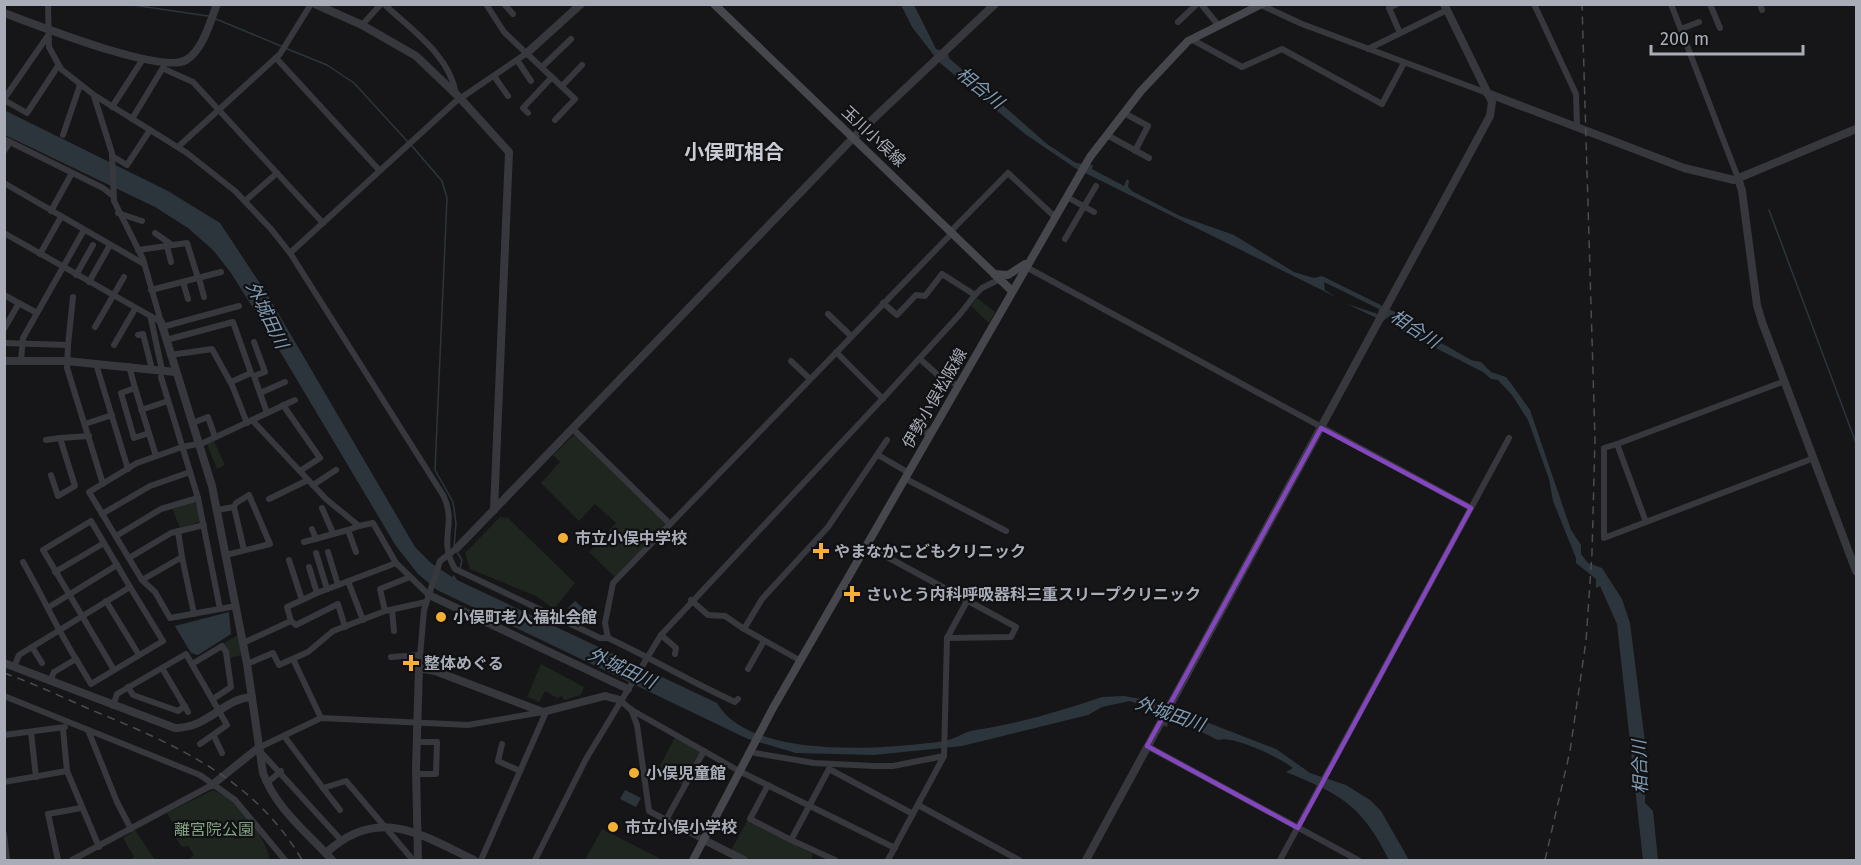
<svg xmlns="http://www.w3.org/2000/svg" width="1861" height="865" font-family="'Fira Sans','Noto Sans JP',sans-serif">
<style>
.green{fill:#1e261f}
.water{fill:#2c353c}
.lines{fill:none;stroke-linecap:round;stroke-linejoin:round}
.stream{stroke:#2c353c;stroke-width:1.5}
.minor{stroke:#37383d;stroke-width:6}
.tertiary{stroke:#37383d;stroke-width:8}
.secondary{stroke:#45474d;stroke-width:8}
.rail{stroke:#4a4c52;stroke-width:1.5;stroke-dasharray:8 6;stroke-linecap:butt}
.marked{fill:none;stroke:#8446be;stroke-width:4.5;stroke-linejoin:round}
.poi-dot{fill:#f2b134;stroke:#111113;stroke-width:2}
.labels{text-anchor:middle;stroke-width:4.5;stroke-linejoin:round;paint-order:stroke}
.street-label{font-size:16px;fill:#a8adb8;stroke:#111113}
.poi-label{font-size:16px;font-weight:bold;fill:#a8adb8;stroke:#111113;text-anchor:start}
.park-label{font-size:16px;fill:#7fa381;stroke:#111113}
.water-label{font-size:18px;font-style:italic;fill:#7f9bb3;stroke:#111113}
.quarter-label{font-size:20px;font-weight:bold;fill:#c9ccd4;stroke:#111113}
</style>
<rect width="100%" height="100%" fill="#161618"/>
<g class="green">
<polygon points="977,298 995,312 989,323 971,306"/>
<polygon points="575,434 667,524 615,577 589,552 616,523 595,504 579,521 541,483 560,462 553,455"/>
<polygon points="214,441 225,465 217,469 207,444"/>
<polygon points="195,501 201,521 180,528 172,508"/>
<polygon points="500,517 508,518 575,583 554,609 536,596 470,569 465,553"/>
<polygon points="238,635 241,655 230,658 224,643"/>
<polygon points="541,664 584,687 581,695 564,700 562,696 557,698 545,691 539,702 527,697"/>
<polygon points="676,735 704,751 685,787 658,770"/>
<path d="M213,790C239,801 264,834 270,860H189L194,855L188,846L182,847L175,837L178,833L167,813Z"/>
<polygon points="747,821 813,854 811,860 747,860 730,852"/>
<polygon points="602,829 663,860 585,860"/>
<polygon points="135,830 155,860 130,860 134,857 123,838"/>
</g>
<g class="water">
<polygon points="901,5 914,5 936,49 948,53 949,58 1047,144 1076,163 1093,165 1092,169 1124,186 1127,179 1129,181 1128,187 1132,191 1180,216 1234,235 1294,272 1314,278 1322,276 1397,313 1399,318 1430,339 1445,345 1471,360 1481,362 1491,372 1506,377 1510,382 1530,410 1571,530 1581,545 1581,554 1588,563 1602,568 1622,599 1630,623 1646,750 1645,803 1653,811 1658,860 1643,860 1617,624 1600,586 1596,588 1596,579 1576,563 1576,558 1553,501 1549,479 1528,420 1512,395 1498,380 1491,379 1483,372 1402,331 1403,328 1390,316 1383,321 1347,304 1378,314 1379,309 1324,282 1325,290 1336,297 1075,168 1025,134 939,62 912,27"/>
<path d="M4,110L168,191L220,223L267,294L415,547L431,563L452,577L454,575L457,580L717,703C750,761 888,749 945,741C955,739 964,732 975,730C1014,725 1064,710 1102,697L1124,696L1152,701L1276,749L1310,773L1346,785L1370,800L1381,811L1409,860H1389C1362,805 1340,794 1286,772L1293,768C1281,758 1233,735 1218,740L1174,719L1168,723L1167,727L1162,725L1161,712L1130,701L1102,707L1088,715L962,746L874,755L796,753L748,739L437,590L418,574L396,546L272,338L231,273L213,250L188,228L155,207L5,135Z"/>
<polygon points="575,601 588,613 581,620 568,608"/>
<polygon points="229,612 231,634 198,655 191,653 175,626"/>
<polygon points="625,790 641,798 636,807 620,799"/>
</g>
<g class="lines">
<g class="stream">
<polyline points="126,4 208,16"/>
<polyline points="216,19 281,46"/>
<polyline points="285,48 327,65 354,83 408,142"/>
<polyline points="411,145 442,181 447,198 435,470 453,502 456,523 454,548"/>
<polyline points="1769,210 1856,443"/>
<polyline points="457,552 462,560 460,569"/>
</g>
<g class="minor">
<path d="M48,4L49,47L61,69L94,95L187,153L235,191L271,229L290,253L443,495C458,525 437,538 455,569L600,638H608"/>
<path d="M384,4C410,29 450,55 456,94"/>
<polyline points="486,4 504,32 575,99 555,120"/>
<polyline points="504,4 513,14"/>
<polyline points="1201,4 1219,26"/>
<polyline points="1397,4 1389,8 1400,33"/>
<polyline points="1534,4 1576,94 1577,127"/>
<polyline points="1671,4 1738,178"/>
<polyline points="1710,4 1720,28"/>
<polyline points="1760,4 1762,10"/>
<polyline points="1261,5 1302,24 1487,93"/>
<polyline points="1178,22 1197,4"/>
<polyline points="362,25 381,4"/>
<polyline points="1681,29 1699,22"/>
<polyline points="1191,39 1242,67 1282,49 1382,104 1404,63"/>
<polyline points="1368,49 1447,10"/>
<polyline points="276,58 379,170"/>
<polyline points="517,60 531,81"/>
<polyline points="542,67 571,39"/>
<polyline points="164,69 193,82 323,223"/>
<polyline points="494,76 508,96"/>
<polyline points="562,86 582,65"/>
<polyline points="94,96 112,153 114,201 143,259 161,322"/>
<polyline points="4,99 47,37"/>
<polyline points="4,100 27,113 58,66"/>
<polyline points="112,107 143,59"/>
<polyline points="528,113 523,108 552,77"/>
<polyline points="1124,113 1148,126 1135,151"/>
<polyline points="132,119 164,66"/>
<polyline points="63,135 80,85"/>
<polyline points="1107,135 1149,158"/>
<polyline points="4,139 103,188 113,196"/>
<polyline points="179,146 280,54 311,4"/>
<polyline points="4,151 10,142"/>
<polyline points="112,156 127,165 150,130"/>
<polyline points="4,183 144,264"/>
<polyline points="1067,197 1094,212"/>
<polyline points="245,201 277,173"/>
<polyline points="51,211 72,173"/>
<polyline points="118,213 142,221"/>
<polyline points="952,230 1008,173 1055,217"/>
<polyline points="4,233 161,322"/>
<polyline points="155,233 172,245"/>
<polyline points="1065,239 1096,186"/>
<polyline points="167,246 171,262"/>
<polyline points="138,250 187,243 198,278"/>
<polyline points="290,253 455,102 527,53"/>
<polyline points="40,254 61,217"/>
<polyline points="1026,267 1471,508"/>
<polyline points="76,275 93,245"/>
<polyline points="199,278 204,297"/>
<polyline points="89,282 110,245"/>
<polyline points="183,282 188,299"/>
<polyline points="151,290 221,272"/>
<polyline points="4,295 37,313"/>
<polyline points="883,303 897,315 916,295 925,296 942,274 975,295"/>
<polyline points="828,314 851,336"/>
<polyline points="151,319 162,370"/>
<polyline points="95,327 124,277"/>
<polyline points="162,327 239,306"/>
<polyline points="4,329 19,303"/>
<polyline points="138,335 143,334 152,369"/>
<polyline points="166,340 233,322 251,373 231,382"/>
<polyline points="254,342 265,372 254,376 267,413"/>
<polyline points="4,343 68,345 67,368 103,484"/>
<polyline points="68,345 73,297"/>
<polyline points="114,345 135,309"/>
<polyline points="836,352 883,399"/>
<polyline points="170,355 212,349 232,385 247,423"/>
<polyline points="920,359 939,376 958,385"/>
<polyline points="21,360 23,338 84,230"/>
<polyline points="791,361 810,379"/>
<polyline points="96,364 128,469"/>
<polyline points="129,366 135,388"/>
<polyline points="161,377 198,498 220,609"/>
<polyline points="260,393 285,382"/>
<polyline points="283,405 320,458 300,471"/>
<polyline points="141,410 168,401"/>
<polyline points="252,420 326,499 359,526 373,523 396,563 429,595"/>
<polyline points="195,422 208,417 215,437"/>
<polyline points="85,424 112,415"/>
<polyline points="573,429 670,524"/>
<polyline points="149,433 134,438 121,393 135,388 156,456"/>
<polyline points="928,437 924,423 939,376"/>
<polyline points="46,440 60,438"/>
<polyline points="1617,444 1604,448 1604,538 1814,458"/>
<polyline points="878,455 909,473"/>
<polyline points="51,475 58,496 75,486 60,438 89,436"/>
<polyline points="906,479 1006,531"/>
<polyline points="313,485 336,470"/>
<polyline points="269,499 308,480"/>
<polyline points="234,507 244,550"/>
<polyline points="322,508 333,533"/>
<polyline points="217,510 234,507 236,503 249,495 270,544 226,555"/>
<polyline points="102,514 150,486 190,472"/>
<polyline points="1646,522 1617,444 1785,381"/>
<polyline points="312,529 316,539"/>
<polyline points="178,531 182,557"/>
<polyline points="116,536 161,509 198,498"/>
<polyline points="304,542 348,530"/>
<polyline points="867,546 1016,627 1011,637 947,638"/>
<polyline points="328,552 338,585"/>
<polyline points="356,552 348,530 359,526"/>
<polyline points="316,553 327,589"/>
<polyline points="129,558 171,533 204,525"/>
<polyline points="289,560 302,600"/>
<path d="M23,562C42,595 56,627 76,659L54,672L50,681"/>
<polyline points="309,567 317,593"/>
<polyline points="55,572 104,543"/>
<polyline points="142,580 182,557 194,614"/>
<polyline points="348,581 363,620"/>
<polyline points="691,600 708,615 725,616 744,629"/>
<polyline points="106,601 139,655"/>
<polyline points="236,606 170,618 155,592 142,580 89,492 137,463 182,447 203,443 295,400"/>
<polyline points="49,607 117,565"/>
<polyline points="392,610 394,631"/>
<polyline points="385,611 380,589 410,577"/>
<polyline points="291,621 296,625 338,604 345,627"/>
<polyline points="661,635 676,648 675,654"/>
<polyline points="243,643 291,621 287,607 317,593 396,563"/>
<polyline points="32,647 42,663"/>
<polyline points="391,657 420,655"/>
<polyline points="293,659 321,718"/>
<polyline points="801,661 744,629 762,599 828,527 887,440"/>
<polyline points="192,664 222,646 226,652 231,687 213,699"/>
<polyline points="247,664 273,653 279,665 308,652 333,631 385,611 426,602"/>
<polyline points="14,667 19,655 130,587 163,641 91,684 76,659"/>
<polyline points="162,668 188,712"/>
<polyline points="419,668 424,610 440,561 457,548"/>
<polyline points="748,669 764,641"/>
<polyline points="114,670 43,550 91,521 130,587"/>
<polyline points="128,687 133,695 178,711 185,706"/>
<polyline points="4,696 200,775 235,800 285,860"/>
<path d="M738,699L735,702C691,682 651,658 608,638L605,623L613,583L953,232"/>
<polyline points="620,700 630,709 739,771 895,848"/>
<polyline points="113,706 117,694 186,654 227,725 200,744"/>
<polyline points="631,709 637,725 649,811 704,840"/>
<polyline points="63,729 67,771 99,847"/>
<polyline points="88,730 117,802 131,829"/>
<polyline points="31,732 36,777"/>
<polyline points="4,735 65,727"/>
<polyline points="214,736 222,753"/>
<polyline points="284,736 323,788 346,781 413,860"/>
<polyline points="502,744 498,761 520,771"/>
<polyline points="1147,746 1358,860"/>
<polyline points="258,748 321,718 468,725 543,712"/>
<polyline points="258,749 341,840"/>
<polyline points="755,753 814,763 874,766 893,766 944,756"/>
<polyline points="416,774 436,774 437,742 417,742"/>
<polyline points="4,782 67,771"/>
<polyline points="267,783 281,771"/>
<polyline points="768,785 750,819 791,840"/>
<polyline points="323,788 340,810"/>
<polyline points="918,805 1019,860"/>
<polyline points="666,820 704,751"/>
<polyline points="4,834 7,860"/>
<polyline points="58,860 48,814 81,808"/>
<polyline points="72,860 212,785"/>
<polyline points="481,860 546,712"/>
<polyline points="535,860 586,759 661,635 887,394 961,313 975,295 982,288 1000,279"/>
<polyline points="835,860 791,840 829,769 913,814"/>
<polyline points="888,860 944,756 947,638 967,601"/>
<polyline points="1280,860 1509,438"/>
</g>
<g class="tertiary">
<polyline points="315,4 362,25 416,56 460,98 509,152 494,510"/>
<path d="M4,13C35,24 161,75 186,60C203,50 210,22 217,4"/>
<polyline points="527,53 581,4"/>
<polyline points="1487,93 1684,168 1734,180 1856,129"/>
<polyline points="1738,178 1742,191 1757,305 1762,322 1856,571"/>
<path d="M161,322L212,486L247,664L263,773C276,809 308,833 332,860"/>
<polyline points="4,361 66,361 175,372"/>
<polyline points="457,548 853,138 995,4"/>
<polyline points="429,595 628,689"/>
<path d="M4,663L175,728C207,729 224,698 252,697"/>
<polyline points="212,785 258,748"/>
<polyline points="704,840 744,860"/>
<path d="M326,853C378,805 420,834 474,860"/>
<polyline points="418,860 416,769 419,668 435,671 543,712 605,696 620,700"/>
<polyline points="1086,860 1490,116 1492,102 1444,4"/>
</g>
<g class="secondary">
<polyline points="714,4 1012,291"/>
<polyline points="994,274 1008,275 1025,264"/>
<polyline points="693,860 773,708 1090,157 1141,91 1188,41 1262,4"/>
</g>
<g class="rail">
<path d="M4,673C35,684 64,698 94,711C176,745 255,779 302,860"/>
<polyline points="1545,860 1570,751 1586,641 1592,553 1595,439 1582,4"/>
</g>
</g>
<path class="marked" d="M1321,428L1471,508L1298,828L1147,746Z"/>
<g class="poi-dot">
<circle cx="563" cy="538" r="6"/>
<path d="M818 542h6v6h6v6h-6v6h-6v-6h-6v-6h6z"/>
<path d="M849 585h6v6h6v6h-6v6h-6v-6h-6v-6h6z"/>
<circle cx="441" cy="617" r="6"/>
<path d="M408 654h6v6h6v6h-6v6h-6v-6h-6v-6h6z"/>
<circle cx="634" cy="773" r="6"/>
<circle cx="613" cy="827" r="6"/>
</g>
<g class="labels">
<g class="street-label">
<text transform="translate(874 136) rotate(43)" y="6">玉川小俣線</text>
<text transform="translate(934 398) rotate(-60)" y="6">伊勢小俣松阪線</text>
</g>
<g class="poi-label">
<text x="575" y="544">市立小俣中学校</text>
<text x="834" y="557">やまなかこどもクリニック</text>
<text x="866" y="600">さいとう内科呼吸器科三重スリープクリニック</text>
<text x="453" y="623">小俣町老人福祉会館</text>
<text x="424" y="669">整体めぐる</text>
<text x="646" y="779">小俣児童館</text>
<text x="625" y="833">市立小俣小学校</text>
</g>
<g class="park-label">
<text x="214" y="835">離宮院公園</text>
</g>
<g class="water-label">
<text transform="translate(980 88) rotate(39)" y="6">相合川</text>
<text transform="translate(267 315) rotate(64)" y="6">外城田川</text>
<text transform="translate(1415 329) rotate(33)" y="6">相合川</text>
<text transform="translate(622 668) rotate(25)" y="6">外城田川</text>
<text transform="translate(1170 714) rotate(19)" y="6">外城田川</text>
<text transform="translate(1640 767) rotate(-92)" y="6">相合川</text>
</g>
<g class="quarter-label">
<text x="734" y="159">小俣町相合</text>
</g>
</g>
<rect width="1861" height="865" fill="none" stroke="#a8adb8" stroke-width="12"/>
<path d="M1651 45v9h152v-9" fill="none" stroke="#a8adb8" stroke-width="3"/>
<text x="1660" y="45" font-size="18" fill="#a8adb8" stroke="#111113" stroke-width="4.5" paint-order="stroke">200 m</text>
</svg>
